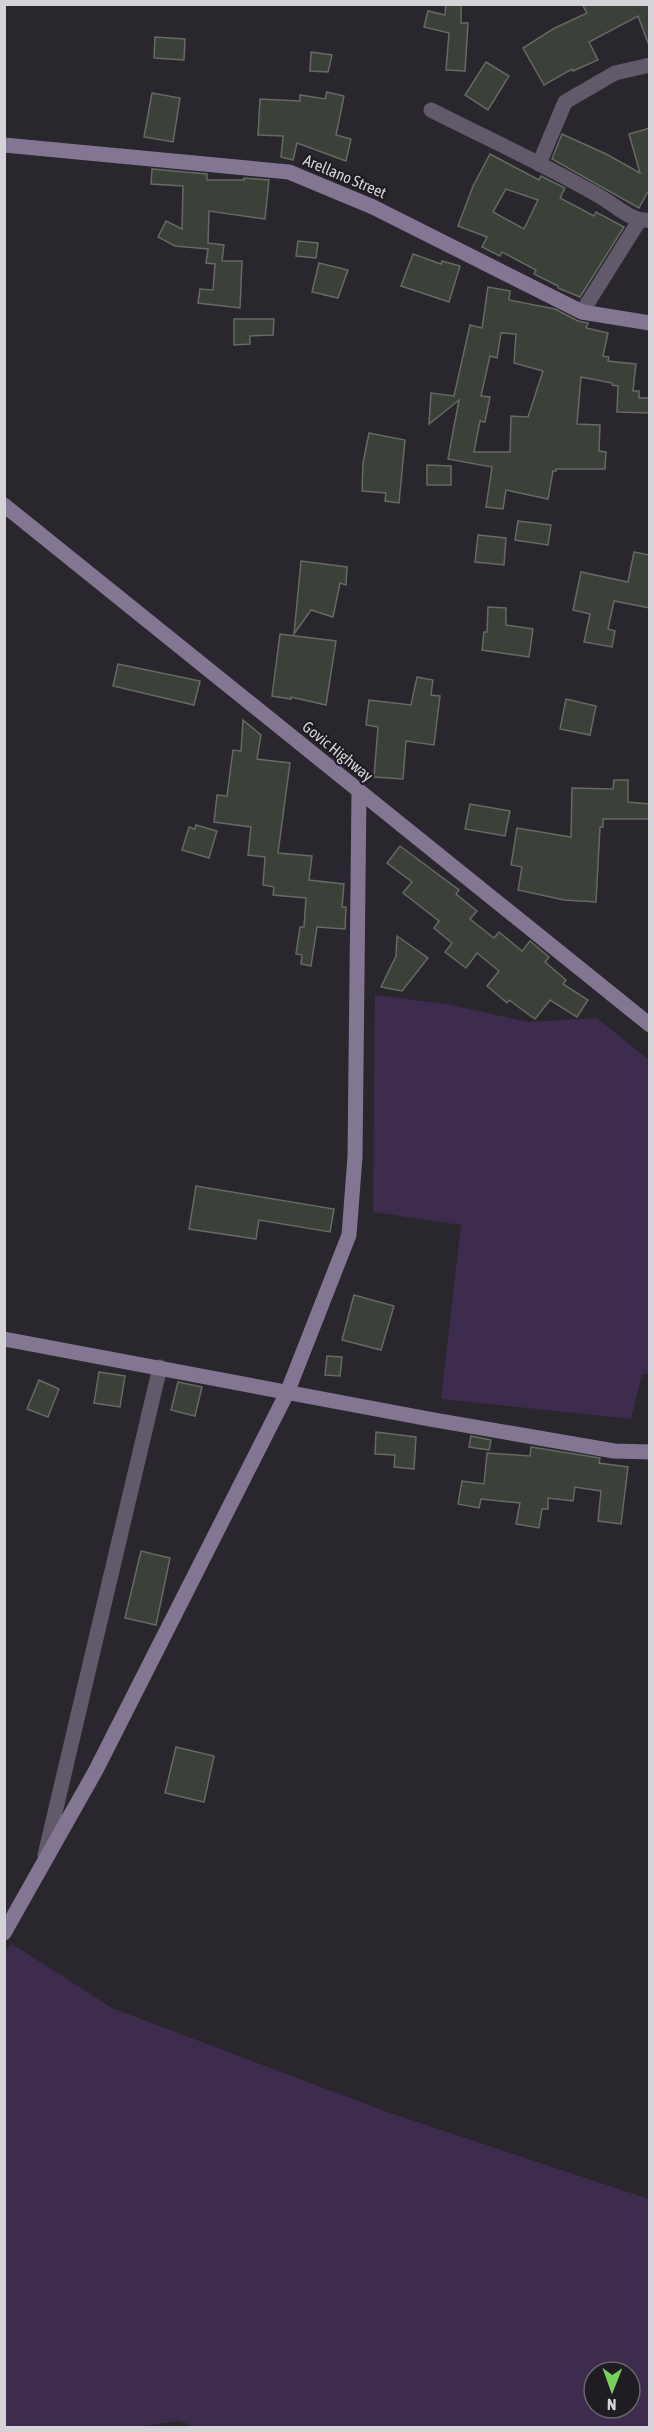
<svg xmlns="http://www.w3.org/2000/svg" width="654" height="2432" font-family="'Asap Condensed',sans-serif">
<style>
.green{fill:#3d2c4e;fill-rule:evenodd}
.building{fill:#3b4039;stroke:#656a63;stroke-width:1.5;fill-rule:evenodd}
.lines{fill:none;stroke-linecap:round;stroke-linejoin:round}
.street{stroke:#625a6b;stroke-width:15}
.secondary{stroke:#837692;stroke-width:15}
.labels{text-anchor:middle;stroke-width:4.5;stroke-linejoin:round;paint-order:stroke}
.street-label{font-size:16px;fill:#d5d3d7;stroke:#1f1c23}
</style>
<rect width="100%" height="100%" fill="#29262d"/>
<g class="green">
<polygon points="375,995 446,1004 529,1022 597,1018 649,1060 649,1374 642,1374 631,1419 441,1399 461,1225 373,1212"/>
<path d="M12,1944L112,2008L390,2113L649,2199V2427L199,2428L179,2421L129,2428L5,2427L4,1952ZM594,2372H630V2408H594Z"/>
</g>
<g class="building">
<polygon points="446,4 461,4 461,23 468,23 465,71 446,70 449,33 424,27 428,11 445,15"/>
<polygon points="582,4 650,4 650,42 648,43 638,16 589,42 598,60 573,71 572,69 544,85 523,48 553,29 587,13"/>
<polygon points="155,37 185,39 184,60 154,58"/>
<polygon points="311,52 332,55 328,72 310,71"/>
<polygon points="486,62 509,76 488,110 465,95"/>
<polygon points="327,92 344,96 336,135 351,139 346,161 297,143 293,160 281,157 283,136 258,135 260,99 300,101 300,95 325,99"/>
<polygon points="152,93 180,98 173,142 144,137"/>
<polygon points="650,128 650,192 647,193 639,208 552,159 562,134 606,154 640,173 629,134"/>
<path d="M490,154L539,180L541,176L565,188L560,198L594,216L596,212L624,227L580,297L558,288V286L534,274L536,270L502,252L500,256L482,247L487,237L458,226L473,186ZM506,189L538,200L524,229L493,212Z"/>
<polygon points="152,169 207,174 207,180 244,180 244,178 269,180 265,219 209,211 208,243 224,245 222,261 242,261 240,308 198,303 200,289 213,290 215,264 206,263 208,249 175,246 158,237 166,221 182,229 183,186 151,184"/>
<polygon points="298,241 318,243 316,258 296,256"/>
<polygon points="413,254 441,264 442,261 460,266 449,302 401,286"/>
<polygon points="319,263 348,270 338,298 312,292"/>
<path d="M488,287L510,291L509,300L555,309L578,321L588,323L586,328L608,333L603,356L609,357L608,361L636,364L633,391H639V398H650V413L617,412L618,386L612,385V383L581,377L577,424L600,425L599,451L606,452L605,469H556V471H553L548,499L506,490L503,509L486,507L492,467L448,459L459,400L429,424L431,393L454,396L470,325L482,328ZM501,333L516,334L514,363L543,371L528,417L511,416L510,452H474L480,421L485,422L490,397L481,396L490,356L497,358Z"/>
<polygon points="234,319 274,319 273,335 250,336 250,344 234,345"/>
<polygon points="369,433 405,440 399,503 385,501 386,493 362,491 363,463"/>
<polygon points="427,465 451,466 451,485 427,485"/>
<polygon points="518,521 551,525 548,545 515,540"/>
<polygon points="478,535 506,538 504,565 475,562"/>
<polygon points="634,552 650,555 650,608 614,601 608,629 615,631 612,647 584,642 590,614 573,610 581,572 628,582"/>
<polygon points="301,561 347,567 346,585 340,583 333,617 311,610 294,634"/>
<polygon points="488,607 506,608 506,625 533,629 529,657 482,650 484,632 487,632"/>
<polygon points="280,634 336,641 326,705 291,697 291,699 272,696"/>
<polygon points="118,664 200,681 194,705 113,686"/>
<polygon points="417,677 433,680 431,695 440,696 434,745 406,741 403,779 374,777 378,727 366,725 369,700 411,705"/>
<polygon points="566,699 596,706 590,735 560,729"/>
<polygon points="243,720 261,735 257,759 290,763 278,853 312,856 309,880 344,884 342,907 346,907 345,929 317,927 311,966 301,964 302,955 296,954 300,927 304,927 306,898 273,895 274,887 263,885 265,857 248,855 251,827 214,822 217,795 227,796 233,750 241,751"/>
<polygon points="614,780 628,780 628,802 650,804 650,819 603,819 603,827 600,827 596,902 564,900 518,890 522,867 511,865 517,828 571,837 572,788 613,789"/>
<polygon points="470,804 510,811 505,836 465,829"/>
<polygon points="196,825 217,831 209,858 182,850 189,827 195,829"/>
<polygon points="400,846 459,890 456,894 477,911 470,919 494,938 499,932 522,951 530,941 549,957 545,962 566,980 563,984 588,1000 577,1017 550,1000 535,1019 509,1000 507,1003 487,986 499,971 477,953 466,968 445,952 452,943 434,928 439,921 403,893 412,882 387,863"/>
<polygon points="397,936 428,958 402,991 381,987 396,956"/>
<polygon points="196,1186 334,1209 330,1232 259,1220 256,1239 189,1229"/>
<polygon points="354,1295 394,1306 381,1350 342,1340"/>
<polygon points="327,1356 342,1357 340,1376 325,1375"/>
<polygon points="99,1372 125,1376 120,1407 94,1403"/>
<polygon points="39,1380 59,1389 48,1417 27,1409"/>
<polygon points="178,1382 202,1387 195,1416 171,1410"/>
<polygon points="376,1432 416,1437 414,1469 394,1467 395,1455 375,1454"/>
<polygon points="471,1436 491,1440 489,1450 469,1447"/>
<polygon points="531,1447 600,1458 599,1463 628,1467 621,1524 598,1521 601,1491 575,1487 573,1501 548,1498 548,1509 542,1509 539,1528 516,1524 520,1503 481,1499 479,1508 458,1504 462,1481 484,1484 487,1453 530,1456"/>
<polygon points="141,1551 170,1558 156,1625 125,1618"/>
<polygon points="176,1747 214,1756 204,1802 165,1793"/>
</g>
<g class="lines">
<g class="street">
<path d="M431,110C488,139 546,165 601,197C616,206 632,222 650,220"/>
<polyline points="539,164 565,102 615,73 650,65"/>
<polyline points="582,312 639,221"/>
<polyline points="45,1855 160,1367"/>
</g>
<g class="secondary">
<polyline points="4,145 289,172 373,207 582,312 650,323"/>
<polyline points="4,505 650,1025"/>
<polyline points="4,1339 429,1419 614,1451 650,1452"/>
<polyline points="4,1933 96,1770 287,1393 349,1235 355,1157 359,792"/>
</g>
</g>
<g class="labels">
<g class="street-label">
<text transform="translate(345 176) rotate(23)" y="6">Arellano Street</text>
<text transform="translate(338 751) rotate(39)" y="6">Govic Highway</text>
</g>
</g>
<rect width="654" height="2432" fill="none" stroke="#d5d3d7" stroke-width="12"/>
<g transform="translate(612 2390) rotate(181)"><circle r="28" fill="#1f1c23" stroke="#68656b" stroke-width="1.5"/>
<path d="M0-4.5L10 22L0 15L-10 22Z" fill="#78d158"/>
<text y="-9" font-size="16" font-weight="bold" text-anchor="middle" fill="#d5d3d7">N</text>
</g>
</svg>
